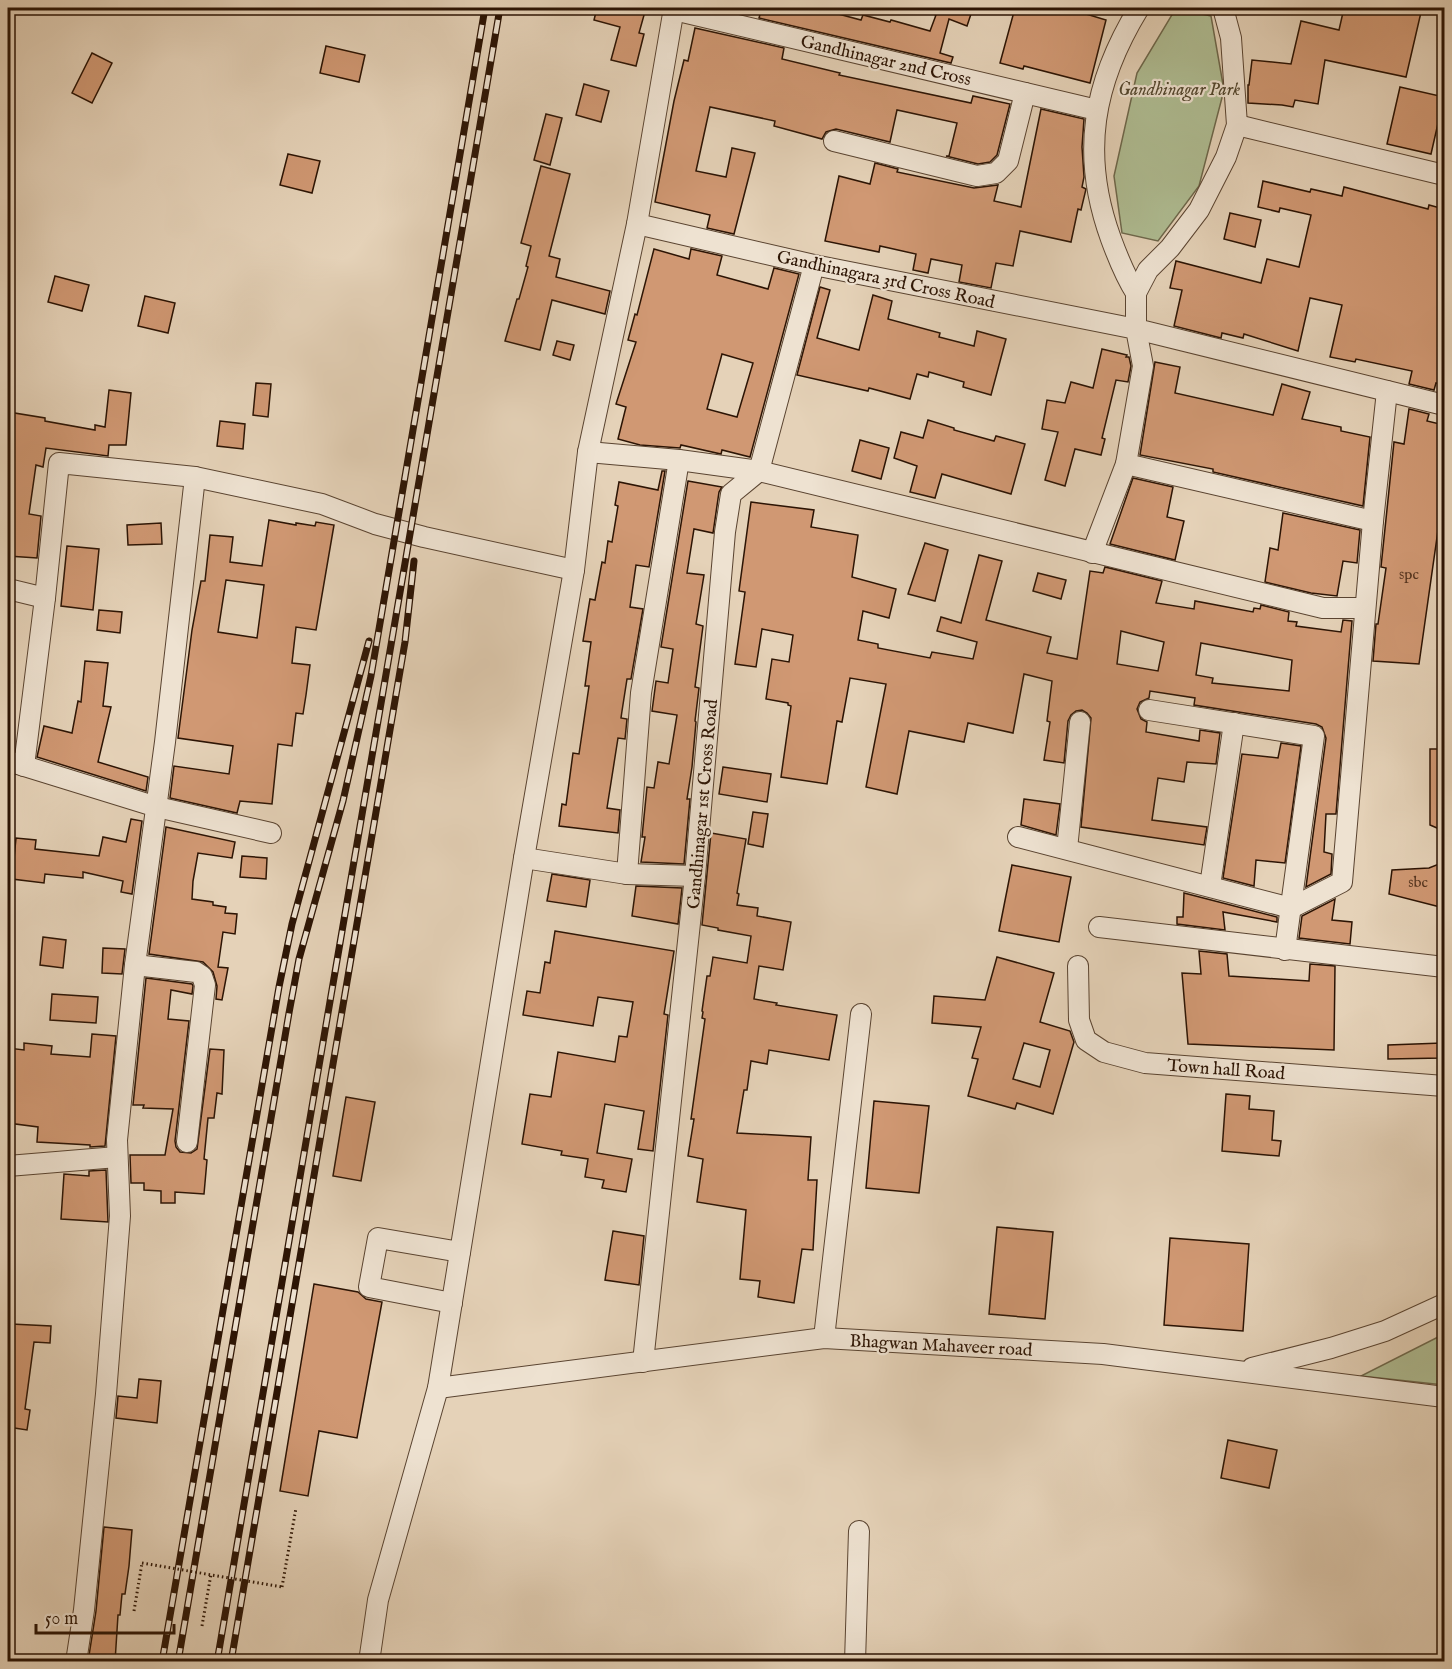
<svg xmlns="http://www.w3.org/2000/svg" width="1452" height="1669" font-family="'IM FELL English',serif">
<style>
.green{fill:#afbd93;stroke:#6e684c;stroke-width:1.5}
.building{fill:#d09873;stroke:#2c1404;stroke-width:1.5;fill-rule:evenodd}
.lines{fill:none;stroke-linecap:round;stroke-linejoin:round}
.minor-casing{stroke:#5a4431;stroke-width:22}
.path{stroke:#2c1404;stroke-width:3;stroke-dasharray:1.5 3;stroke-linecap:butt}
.minor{stroke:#eee2d1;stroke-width:20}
.rail-casing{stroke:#2c1404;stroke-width:7}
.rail{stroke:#eee2d1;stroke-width:4.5;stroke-dasharray:14;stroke-linecap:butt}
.path-bridge{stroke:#2c1404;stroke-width:3;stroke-dasharray:1.5 3;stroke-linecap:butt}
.labels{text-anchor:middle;stroke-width:4.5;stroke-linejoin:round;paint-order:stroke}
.number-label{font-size:15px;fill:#553520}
.street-label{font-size:18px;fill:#2c1404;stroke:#eee2d1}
.park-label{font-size:18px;font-style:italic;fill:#53472f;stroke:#eee2d1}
</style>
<rect width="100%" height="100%" fill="#e5d2b8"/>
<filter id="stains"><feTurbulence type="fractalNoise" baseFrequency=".00333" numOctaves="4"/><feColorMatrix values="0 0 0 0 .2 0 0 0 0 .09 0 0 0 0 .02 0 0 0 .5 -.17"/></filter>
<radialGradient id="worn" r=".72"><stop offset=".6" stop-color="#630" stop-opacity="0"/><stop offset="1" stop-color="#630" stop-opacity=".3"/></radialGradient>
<g class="green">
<polygon points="1176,8 1211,16 1224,90 1199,186 1158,241 1122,233 1114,176 1137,73"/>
<polygon points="1444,1334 1444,1385 1361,1376"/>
</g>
<g class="building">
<polygon points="597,8 646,8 639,33 644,34 636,66 611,60 620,27 594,20"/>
<polygon points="762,8 816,8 861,20 863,15 890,22 891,20 930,31 936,15 921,9 921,8 973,8 967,26 949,19 940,53 953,57 951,63 759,18"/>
<polygon points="1015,8 1079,8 1087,10 1086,14 1106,20 1090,83 1024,66 1023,69 1000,63"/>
<polygon points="1344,8 1422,8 1406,77 1325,60 1318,104 1295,100 1293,107 1282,105 1248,103 1248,85 1249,85 1252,60 1291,64 1301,21 1339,30"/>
<polygon points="695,28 784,48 782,59 840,73 839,75 971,103 973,96 1010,104 997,155 990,162 978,164 946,156 949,156 957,123 897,110 890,142 836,129 826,132 822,139 774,126 775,121 710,107 696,171 726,177 732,148 755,153 734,234 707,228 710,215 655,202 674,101 684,60 688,61"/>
<polygon points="326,46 365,55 359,82 320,73"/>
<polygon points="92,53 112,63 92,103 72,93"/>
<polygon points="584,84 609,91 601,122 576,115"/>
<polygon points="1400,87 1444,97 1431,154 1387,144"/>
<polygon points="1041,109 1084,119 1082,147 1084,177 1082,187 1086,189 1081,210 1078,209 1071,242 1020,231 1013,266 996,263 991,288 959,282 962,265 931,259 928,273 913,270 916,254 880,246 879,252 825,241 839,176 870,184 875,163 898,169 897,172 974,188 998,185 994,201 1021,207"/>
<polygon points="546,114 562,118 550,165 534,160"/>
<polygon points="288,154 320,161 312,193 280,185"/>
<polygon points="541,166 570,174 549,256 560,259 556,277 610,291 605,314 552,300 540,350 505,341 517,299 519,299 528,267 526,266 531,246 521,243"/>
<polygon points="1263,181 1310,192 1311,189 1342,196 1344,187 1428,209 1429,205 1444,209 1444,385 1436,383 1434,390 1409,384 1412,371 1356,359 1355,362 1330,357 1342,305 1310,298 1298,351 1244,334 1243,338 1222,333 1221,338 1174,326 1182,290 1170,288 1176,261 1261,283 1267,259 1299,267 1311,215 1280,208 1279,212 1258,207"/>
<polygon points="1230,213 1261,220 1255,247 1224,239"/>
<path d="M654,249L689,259L691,249L722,256L717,275L768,289L774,268L799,274L750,457L722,450L721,454L681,445L680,448L640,445L618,439L626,407L616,404L636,342L628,340L635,314L637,315ZM722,354L753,363L737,417L707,409Z"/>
<polygon points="55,276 89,285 82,311 48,302"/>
<polygon points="820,287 830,290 817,338 859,350 873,295 892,301 888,319 940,333 939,337 974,346 977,331 1006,339 991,395 963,387 964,382 929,372 928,377 917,374 910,399 869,388 868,391 797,375"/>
<polygon points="145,296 175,303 168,333 138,326"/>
<polygon points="557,341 574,345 570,360 553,355"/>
<polygon points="1102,349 1127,355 1126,357 1129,357 1131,366 1128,382 1116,380 1102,438 1105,439 1101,455 1075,449 1065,486 1045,480 1058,432 1042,429 1047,400 1065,403 1071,382 1093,388"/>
<polygon points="1155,362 1180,367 1175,393 1273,415 1282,384 1310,392 1302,419 1341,427 1341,431 1370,437 1363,506 1213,472 1213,469 1140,455"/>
<polygon points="256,383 271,384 268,417 253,415"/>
<polygon points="109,390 131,393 126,445 109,445 108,456 46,448 43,467 36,465 29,514 41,516 37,558 8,556 11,499 8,499 8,412 45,418 45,421 95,430 95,425 105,427"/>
<polygon points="1409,409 1429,414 1427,421 1444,425 1444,488 1419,664 1373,661 1376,624 1378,624 1386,568 1381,567 1394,442 1404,444"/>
<polygon points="928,420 954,428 954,430 994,441 996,436 1025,444 1011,494 942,474 935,498 910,492 917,466 894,458 901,432 923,438"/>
<polygon points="220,421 245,424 243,449 217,446"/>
<polygon points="860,440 889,448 881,479 852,471"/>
<polygon points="662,471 665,471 649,567 636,565 630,607 643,609 631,679 627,679 622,711 621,718 627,719 625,739 618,738 607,808 620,810 618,833 559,826 562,804 566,805 573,753 579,754 589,686 585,686 591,642 583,641 590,599 595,600 602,562 605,563 608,541 612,542 618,506 615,505 619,482 658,490"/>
<polygon points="1133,478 1173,487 1167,517 1184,521 1175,560 1110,544"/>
<polygon points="688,481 722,487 719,492 713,533 694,529 687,573 704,575 696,624 703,626 695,687 699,688 695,721 696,722 692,767 687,799 690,799 684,864 641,862 645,837 642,837 647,787 654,788 658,762 669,764 677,715 652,711 656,681 668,683 673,649 661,647"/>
<path d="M751,502L814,510L811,527L858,535L852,577L896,589L889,618L863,611L858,640L878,644V648L930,658L932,652L973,659L977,642L937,631L941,617L961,623L979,555L1002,561L986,620L1051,637L1047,653L1077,659L1090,571L1103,573L1105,567L1162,581L1156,603L1194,609L1195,601L1253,612L1254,608L1260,609L1261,605L1289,612L1288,621L1297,622L1296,626L1341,632L1343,620L1352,621L1336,814H1326L1324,852L1332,854L1331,874L1306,887L1326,738L1322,727L1316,724L1194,705L1195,698L1150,691L1149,698L1140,702L1137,709L1141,719L1147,722L1146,732L1199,741L1200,730L1220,733L1216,764L1187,762L1184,782L1158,778L1152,820L1207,827L1204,845L1081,827L1091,718L1087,713L1082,710L1076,711L1071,715L1068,721L1064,763L1044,760L1050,722L1047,721L1052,681L1024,674L1013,733L968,723L964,742L909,731L897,794L866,787L886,684L850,678L842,722L837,721L827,784L781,777L791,706L788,705V703L766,699L772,659L789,662L793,635L762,629L756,667L735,664L745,592L739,591ZM1121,631L1164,642L1158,671L1117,664ZM1201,643L1292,660L1289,691L1212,683L1213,678L1196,675Z"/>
<polygon points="1283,513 1360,530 1357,563 1343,561 1337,596 1311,593 1265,582 1270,548 1278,550"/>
<path d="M269,520L296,525V523L315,526L316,522L334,525L316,630L296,627L292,663L310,665L306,695L303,714L296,713L292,746L278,744L272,804L240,801L237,813L170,798L174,766L229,774L233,746L178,738L192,630L201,581H205L210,535L233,537L230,562L262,566ZM226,580L264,585L257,638L218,632Z"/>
<polygon points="161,523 162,544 128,545 127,525"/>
<polygon points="925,543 948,550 935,601 908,594"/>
<polygon points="67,546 99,549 93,610 61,606"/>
<polygon points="1038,573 1066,580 1061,599 1033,591"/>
<polygon points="99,610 122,612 120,633 97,630"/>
<polygon points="85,661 108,663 103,706 111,707 98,762 148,777 146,791 37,757 44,726 72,733 78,701 81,702"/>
<polygon points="1281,743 1301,746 1285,863 1256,860 1254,886 1223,878 1242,754 1278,758"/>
<polygon points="1430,749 1444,749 1444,831 1430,825"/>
<polygon points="723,767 771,774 767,802 719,794"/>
<polygon points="1024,799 1060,804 1056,835 1021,825"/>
<polygon points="753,812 768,814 763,847 748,844"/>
<polygon points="131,819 142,821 132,894 121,892 123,881 83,872 83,878 45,874 44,883 12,879 16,838 36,840 35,849 99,856 103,837 126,842"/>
<polygon points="166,827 235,842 232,858 198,853 193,881 192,899 213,902 213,905 226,907 225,913 237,914 235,934 223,932 218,967 228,968 222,1000 216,999 217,986 213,972 203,962 149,954"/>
<polygon points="711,833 746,839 737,893 739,894 737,905 758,908 757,916 791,922 783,970 759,966 754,999 777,1003 776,1005 837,1015 829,1060 769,1050 767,1064 751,1061 747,1090 744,1090 737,1133 811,1137 808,1180 817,1180 813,1250 802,1249 794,1303 758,1297 760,1281 740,1279 746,1210 697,1202 703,1159 688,1156 694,1119 691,1119 705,1019 702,1018 703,1012 702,1011 707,976 710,976 713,957 747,963 751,936 718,930 718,928 702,925"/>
<polygon points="242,856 267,858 266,879 240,877"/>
<polygon points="1444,862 1444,908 1389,894 1392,870 1429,868"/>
<polygon points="1012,865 1071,877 1059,942 999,931"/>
<polygon points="552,874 590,880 586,907 547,901"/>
<polygon points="636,886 682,888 678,924 632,916"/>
<polygon points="1184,893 1277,917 1277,922 1223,912 1225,930 1177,924 1177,917 1183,917"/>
<polygon points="1335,899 1332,920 1352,922 1350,944 1299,938 1302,916"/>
<polygon points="555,931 674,951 664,1014 668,1015 653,1151 638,1149 644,1111 605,1104 597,1153 632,1159 626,1192 602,1188 604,1180 585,1177 588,1159 561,1155 562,1151 522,1144 530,1094 551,1097 558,1052 615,1062 619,1036 627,1037 633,1002 598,997 593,1026 523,1015 527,991 540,993 545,962 550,963"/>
<polygon points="43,937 66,940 63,968 40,965"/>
<polygon points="103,948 125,949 122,974 102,973"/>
<polygon points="1199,951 1227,954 1229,976 1309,981 1310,964 1335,966 1334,1050 1188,1044 1182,973 1201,974"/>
<path d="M997,957L1054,973L1040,1022L1070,1031L1074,1042L1053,1114L1017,1103L1015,1109L968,1096L978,1059L972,1058L981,1027L932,1023L934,996L985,1000ZM1024,1043L1050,1050L1040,1087L1013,1079Z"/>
<polygon points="146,978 192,984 193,986 192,994 171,990 168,1019 189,1021 175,1141 176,1147 180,1152 191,1153 197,1149 210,1049 224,1050 222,1094 217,1093 214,1118 208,1118 204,1159 207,1160 204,1194 175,1192 175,1203 161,1203 161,1191 144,1190 144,1183 131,1183 130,1155 165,1155 173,1109 143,1108 144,1105 133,1105"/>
<polygon points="52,994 98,997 96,1023 50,1020"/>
<polygon points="92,1034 116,1036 105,1146 90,1147 90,1145 37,1142 38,1127 8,1123 8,1048 24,1050 24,1043 52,1046 51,1054 90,1057"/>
<polygon points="1442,1043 1442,1058 1388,1059 1388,1045"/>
<polygon points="1226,1094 1250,1096 1249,1109 1274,1111 1272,1140 1281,1141 1279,1156 1222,1151"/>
<polygon points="346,1097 375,1102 361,1181 333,1176"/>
<polygon points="874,1101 929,1106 919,1193 866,1188"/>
<polygon points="106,1170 108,1222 61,1219 64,1174 89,1176 89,1171"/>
<polygon points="997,1227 1053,1232 1045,1319 989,1314"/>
<polygon points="613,1231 644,1236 639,1285 605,1280"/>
<polygon points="1170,1238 1249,1244 1243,1331 1164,1325"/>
<polygon points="314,1284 358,1292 366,1299 382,1302 357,1438 319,1431 308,1496 280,1491"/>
<polygon points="11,1324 51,1326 50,1343 34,1342 25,1409 30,1410 27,1430 8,1427 8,1365"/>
<polygon points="139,1379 161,1381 157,1423 116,1418 118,1396 137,1398"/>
<polygon points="1228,1440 1277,1450 1269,1488 1221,1478"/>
<polygon points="104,1527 132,1530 129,1566 125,1594 122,1594 120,1615 118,1615 115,1662 88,1662 96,1611"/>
</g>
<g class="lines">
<g class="minor-casing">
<g id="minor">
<polyline points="1223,8 1231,38 1237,125 1226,157 1199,210 1170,248 1148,270 1136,293 1136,329 1444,405"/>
<polyline points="674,10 1097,110"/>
<polyline points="1237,125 1444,175"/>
<polyline points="834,141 977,176 996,173 1008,161 1025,93"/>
<polyline points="637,224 814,265 1136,329 1143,366 1126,464 1373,521 1387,391"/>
<path d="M1136,293C1125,276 1118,258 1111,239C1080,154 1093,83 1139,8"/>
<polyline points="588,452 679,460 759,471 1323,608 1365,608"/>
<polyline points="1092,553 1126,464"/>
<polyline points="8,589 45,598"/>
<polyline points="1149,710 1314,736 1285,950"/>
<polyline points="8,761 157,807 271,833"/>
<polyline points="24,766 45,598 59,463 195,477 322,504 375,524 424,537 574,570"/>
<polyline points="1018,837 1291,908 1342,882 1373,521"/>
<polyline points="1067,849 1080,722"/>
<polyline points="524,858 627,874 695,876"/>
<polyline points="627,874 641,693 679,460"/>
<polyline points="1210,886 1234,723"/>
<polyline points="1099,927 1444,967"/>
<polyline points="135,965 196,972 202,976 205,985 187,1142"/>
<polyline points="1078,966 1079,1020 1086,1040 1104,1052 1145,1063 1444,1086"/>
<polyline points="8,1166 117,1157"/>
<polyline points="452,1303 369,1287 378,1238 460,1252"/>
<polyline points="824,1338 861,1014"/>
<polyline points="643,1362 695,876 725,532 731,494 759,471 814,265"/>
<polyline points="1252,1368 1331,1348 1385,1331 1444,1304"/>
<polyline points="438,1388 824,1338 1103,1354 1444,1397"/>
<polyline points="76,1662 84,1610 106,1394 120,1216 117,1140 135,965 165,742 195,477"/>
<polyline points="369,1662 378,1600 438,1388 524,858 574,570 588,452 637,224 674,8"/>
<polyline points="855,1662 859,1531"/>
</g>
</g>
<g class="path">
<polyline points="282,1587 296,1508"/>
<polyline points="134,1611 142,1563"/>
<polyline points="202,1626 211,1574"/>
</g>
<use href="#minor" class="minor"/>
<g class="rail-casing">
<g id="rail">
<polyline points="162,1662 279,987 292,924 369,641"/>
<polyline points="178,1662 289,1013 299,959 343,801 371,676 485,8"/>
<polyline points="217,1662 500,8"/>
<polyline points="231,1662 405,642 414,561"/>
</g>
</g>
<use href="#rail" class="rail"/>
<polyline class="path-bridge" points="142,1563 282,1587"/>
</g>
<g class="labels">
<g class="number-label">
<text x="1409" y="579">spc</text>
<text x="1418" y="887">sbc</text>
</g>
<g class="street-label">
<text transform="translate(886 60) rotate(13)" y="6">Gandhinagar 2nd Cross</text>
<text transform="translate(886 279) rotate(12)" y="6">Gandhinagara 3rd Cross Road</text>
<text transform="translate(702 804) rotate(-85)" y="6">Gandhinagar 1st Cross Road</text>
<text transform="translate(1226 1069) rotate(4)" y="6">Town hall Road</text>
<text transform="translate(941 1345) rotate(3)" y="6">Bhagwan Mahaveer road</text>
</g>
<g class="park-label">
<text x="1179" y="95">Gandhinagar Park</text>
</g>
</g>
<rect width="1452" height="1669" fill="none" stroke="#e5d2b8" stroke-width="30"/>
<rect x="9" y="9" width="1434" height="1651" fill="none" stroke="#2c1404" stroke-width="3"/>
<rect x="15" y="15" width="1422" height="1639" fill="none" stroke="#2c1404" stroke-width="1.5"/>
<path d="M36 1624v9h138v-9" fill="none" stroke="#2c1404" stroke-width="3"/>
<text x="45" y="1624" font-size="18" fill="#2c1404" stroke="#eee2d1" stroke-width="4.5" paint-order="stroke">50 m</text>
<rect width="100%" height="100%" filter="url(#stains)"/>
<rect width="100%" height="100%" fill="url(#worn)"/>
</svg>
